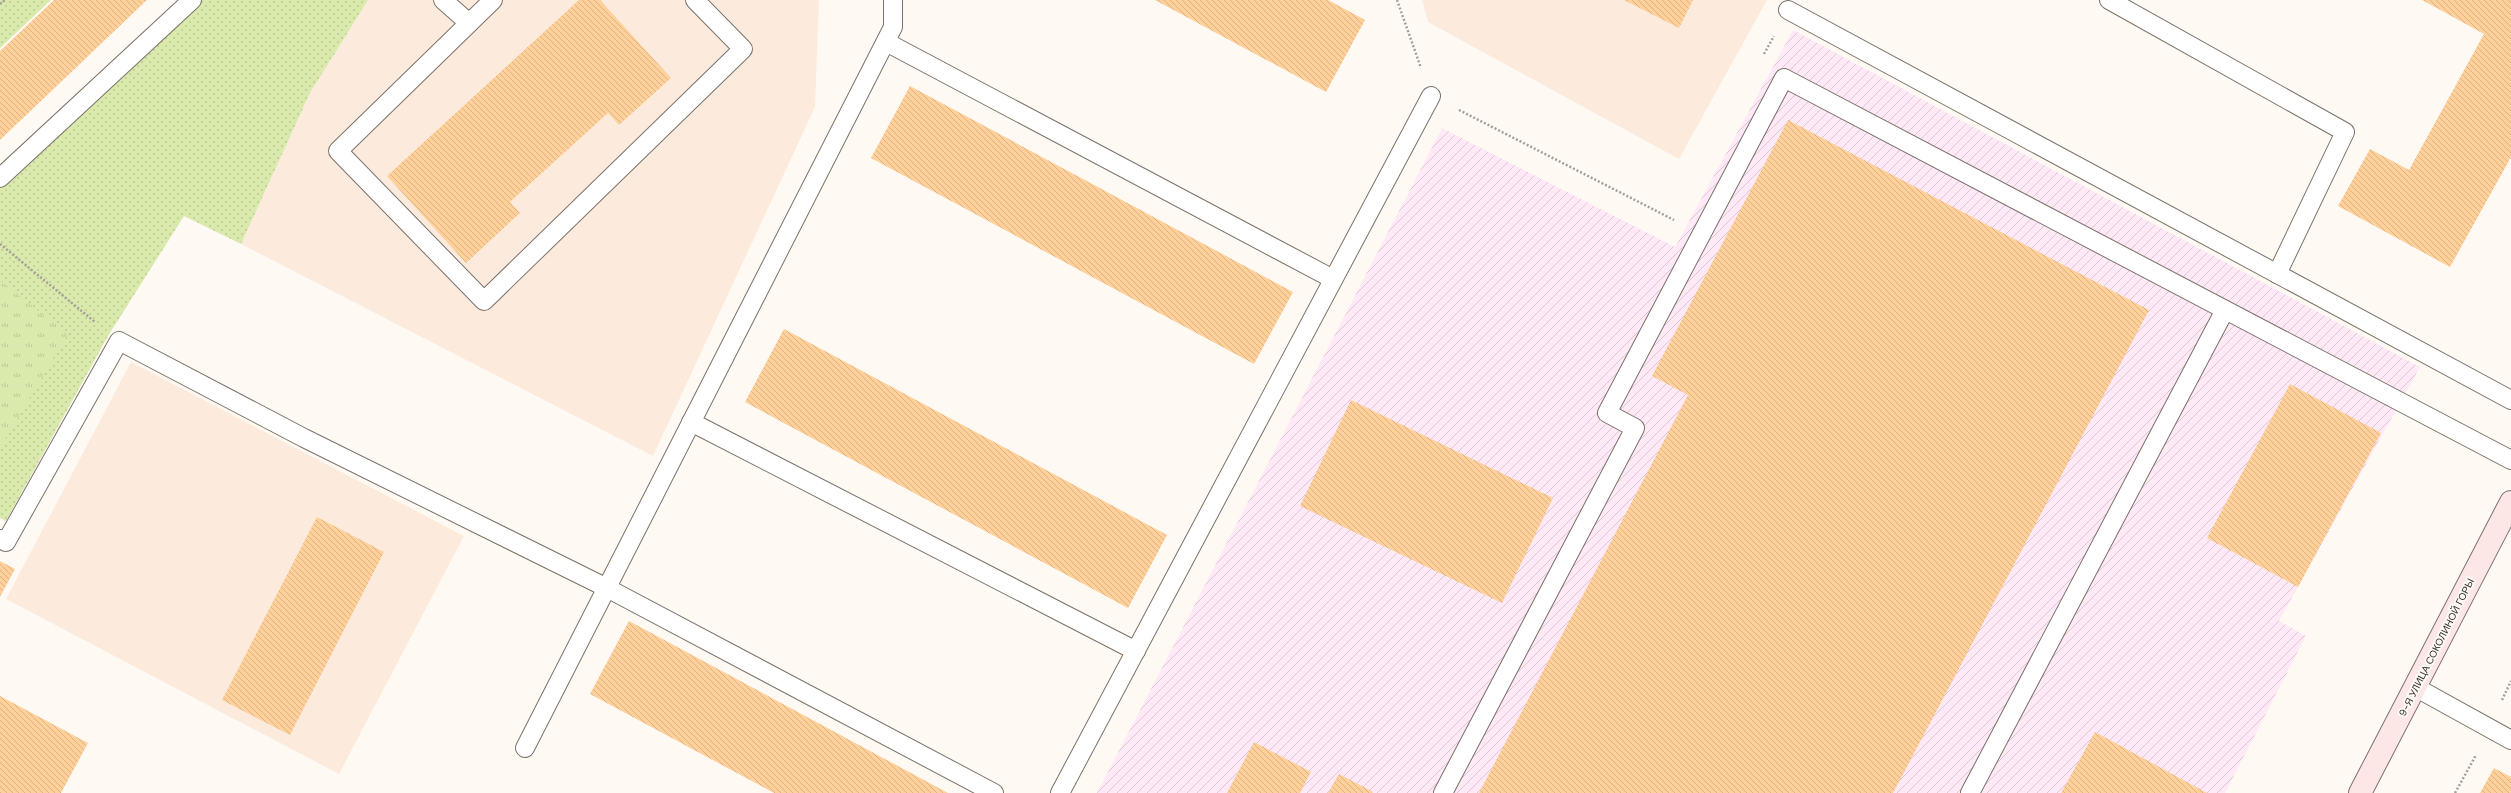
<svg xmlns="http://www.w3.org/2000/svg" width="2511" height="793" font-family="'DM Sans',sans-serif">
<style>
.industrial{fill:url(#industrial-furrows)}
.built{fill:#fcebdc}
.grass{fill:url(#grass-dots)}
.park{fill:url(#park-tufts)}
.building{fill:url(#building-back-hatch)}
.lines{fill:none;stroke-linecap:round;stroke-linejoin:round}
.lane-casing{stroke:#7b726a;stroke-width:20}
.secondary-casing{stroke:#7b726a;stroke-width:24}
.path{stroke:#a49f9a;stroke-width:2.5;stroke-dasharray:2 2;stroke-linecap:butt}
.lane{stroke:#fff;stroke-width:18}
.secondary{stroke:#fce6e6;stroke-width:22}
.labels{text-anchor:middle;stroke-width:4;stroke-linejoin:round;paint-order:stroke}
.street-label{font-size:10px;fill:#332f2c;stroke:#fff9f3}
</style>
<defs>
<pattern id="industrial-furrows" width="10" height="10" patternUnits="userSpaceOnUse"><rect width="10" height="10" fill="#ffe9f6"/><path d="M-1 1l2-2M0 10L10 0M9 11l2-2" fill="none" stroke="#dbc8d3"/></pattern>
<pattern id="grass-dots" width="8" height="8" patternUnits="userSpaceOnUse"><rect width="8" height="8" fill="#dae9ac"/><path d="M2 2h.1M6 6h.1" fill="none" stroke="#bcc894" stroke-width="1.8" stroke-linecap="round"/></pattern>
<pattern id="park-tufts" width="24" height="20" patternUnits="userSpaceOnUse"><rect width="24" height="20" fill="#dae9ac"/><path d="M3 7l-1-3M5 7V3M7 7l1-3M15 17l-1-3M17 17v-4M19 17l1-3" fill="none" stroke="#bcc894"/></pattern>
<pattern id="building-back-hatch" width="6" height="6" patternUnits="userSpaceOnUse"><rect width="6" height="6" fill="#ffd09a"/><path d="M-1 5l2 2M0 0l6 6M5-1l2 2" fill="none" stroke="#dbb385"/></pattern>
</defs>
<rect width="100%" height="100%" fill="#fff9f3"/>
<polygon class="industrial" points="1793,30 2420,367 2279,621 2306,636 2225,793 1097,793 1442,128 1675,247"/>
<g class="built">
<polygon points="368,0 819,0 815,107 653,456 241,244 310,93"/>
<polygon points="1422,0 1767,0 1679,159 1428,22"/>
<polygon points="131,362 464,536 339,774 6,599"/>
</g>
<g class="grass">
<polygon points="0,0 51,0 0,48"/>
<polygon points="192,0 368,0 310,93 241,244 184,216 108,336 6,521 0,518 0,178"/>
</g>
<polygon class="park" points="1,281 68,334 0,448 0,282"/>
<g class="building">
<polygon points="54,0 147,0 0,140 0,51"/>
<polygon points="579,0 600,0 671,78 619,125 608,113 510,202 520,213 466,263 387,176"/>
<polygon points="1155,0 1328,0 1365,20 1326,92"/>
<polygon points="1624,0 1693,0 1679,28"/>
<polygon points="2422,0 2511,0 2511,157 2450,267 2338,206 2370,149 2409,170 2484,34"/>
<polygon points="910,86 1293,292 1254,364 871,158"/>
<polygon points="1788,120 2149,310 1893,793 1479,793 1688,395 1652,376"/>
<polygon points="784,329 1167,535 1128,608 745,402"/>
<polygon points="2290,384 2381,433 2298,587 2207,538"/>
<polygon points="1351,400 1553,498 1502,603 1300,506"/>
<polygon points="317,517 384,552 290,735 222,700"/>
<polygon points="0,561 15,569 0,597"/>
<polygon points="629,621 948,793 774,793 590,694"/>
<polygon points="0,696 88,743 61,793 0,793"/>
<polygon points="2095,732 2207,793 2061,793"/>
<polygon points="1254,742 1311,772 1300,793 1227,793"/>
<polygon points="2494,768 2511,777 2511,793 2480,793"/>
<polygon points="1339,774 1373,792 1372,793 1328,793"/>
</g>
<g class="lines">
<g class="lane-casing">
<g id="lane">
<polyline points="443,0 469,23"/>
<polyline points="493,0 338,151 484,301 743,49 695,0"/>
<polyline points="2109,0 2345,132 2277,274"/>
<polyline points="1788,10 2511,400"/>
<polyline points="886,42 1333,279"/>
<polyline points="0,178 192,0"/>
<polyline points="691,422 1136,651"/>
<polyline points="0,539 6,542 119,341 304,438 607,588 994,793"/>
<polyline points="2415,687 2511,740"/>
<polyline points="525,748 893,27 893,0"/>
<polyline points="1060,793 1431,96"/>
<polyline points="1443,793 1635,428 1607,413 1784,78 2511,460"/>
<polyline points="1970,793 2225,310"/>
</g>
</g>
<g class="secondary-casing">
<polyline id="secondary" points="2360,793 2511,502"/>
</g>
<g class="path">
<polyline points="1397,0 1421,68"/>
<polyline points="0,4 5,0"/>
<polyline points="1764,54 1774,36"/>
<polyline points="1459,110 1674,220"/>
<polyline points="0,244 95,322"/>
<polyline points="2502,700 2511,681"/>
<polyline points="2455,793 2476,755"/>
</g>
<use href="#lane" class="lane"/>
<use href="#secondary" class="secondary"/>
</g>
<g class="labels">
<g class="street-label">
<text transform="translate(2436 647) rotate(-63)" y="4">9-Я УЛИЦА СОКОЛИНОЙ ГОРЫ</text>
</g>
</g>
</svg>
